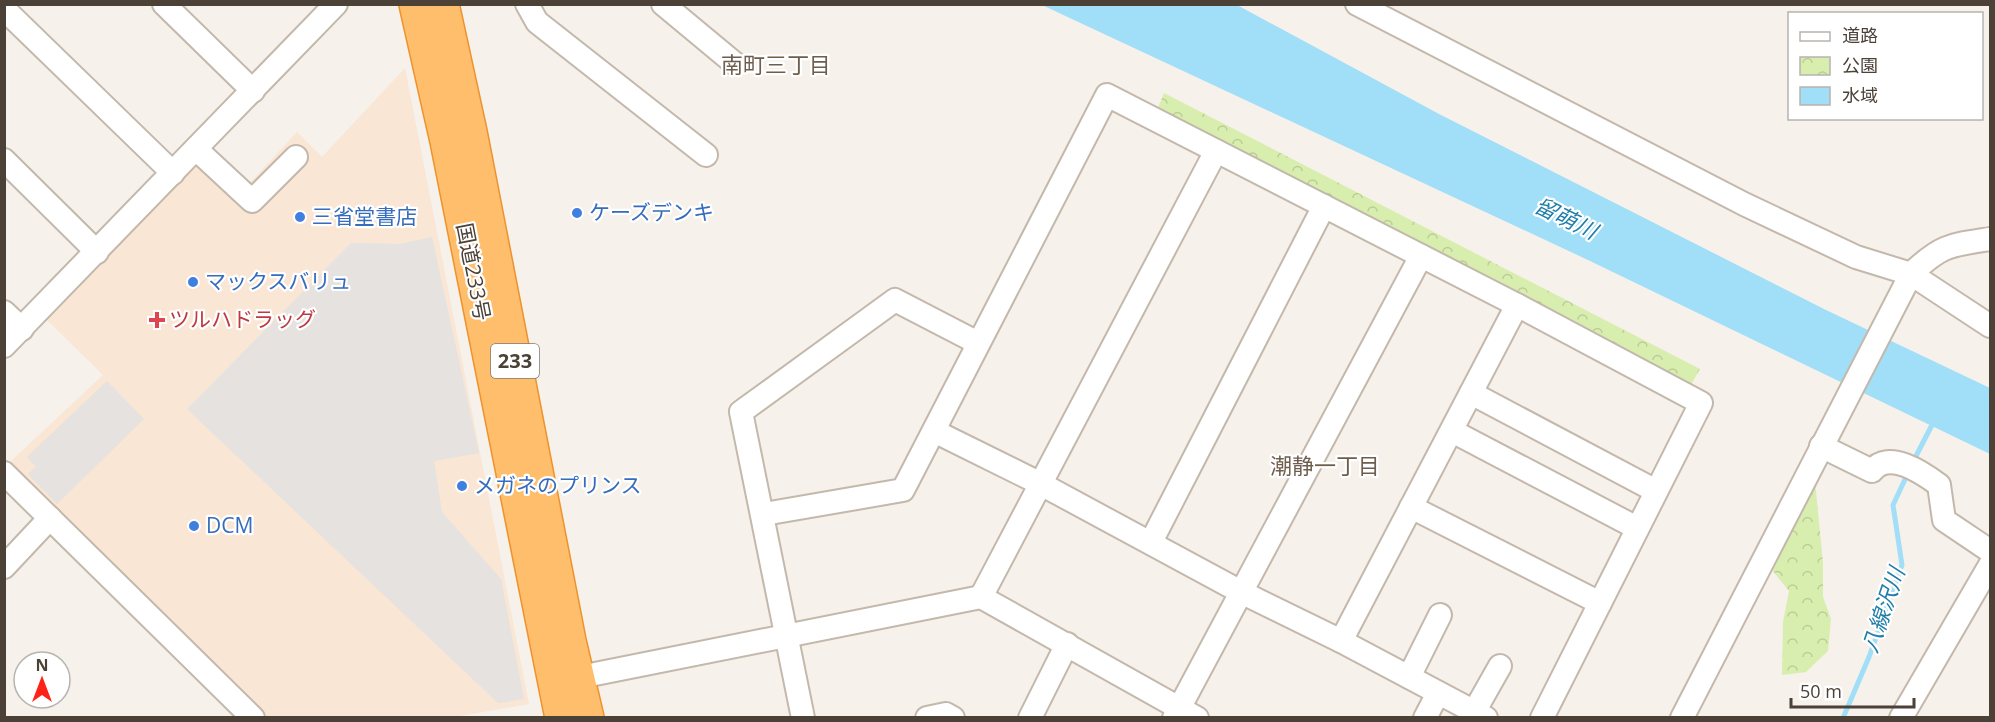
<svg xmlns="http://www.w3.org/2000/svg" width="1995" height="722" font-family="'Open Sans','Noto Sans JP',sans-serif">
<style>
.commercial{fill:#f9e6d4}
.park{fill:url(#park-crowns)}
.parking{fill:#e5e2df}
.water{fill:#a1def8}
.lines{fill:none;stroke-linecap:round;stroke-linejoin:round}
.stream{stroke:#a1def8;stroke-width:5}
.minor-casing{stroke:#c3b8ab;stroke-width:26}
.highway-casing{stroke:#ed922d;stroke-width:36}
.minor{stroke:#fff;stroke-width:22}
.highway{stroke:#ffbe6c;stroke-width:33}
.shop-dot{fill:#3f7fe0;stroke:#fff;stroke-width:2}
.health-dot{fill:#e0444e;stroke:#fff;stroke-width:2}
.labels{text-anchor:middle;stroke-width:4.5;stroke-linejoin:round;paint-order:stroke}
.shield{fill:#fff;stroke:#817a73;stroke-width:1.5}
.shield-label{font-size:20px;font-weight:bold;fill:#4b4137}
.shop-label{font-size:21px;fill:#366cbe;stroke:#fff;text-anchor:start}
.street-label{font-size:21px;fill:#4b4137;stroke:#fff}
.health-label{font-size:21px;fill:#be3a42;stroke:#fff;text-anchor:start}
.neighbourhood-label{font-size:22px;fill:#6f5e4d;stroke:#fff}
.water-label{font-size:22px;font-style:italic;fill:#207ea9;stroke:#fff}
</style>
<defs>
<pattern id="park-crowns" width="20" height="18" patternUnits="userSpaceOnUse" patternTransform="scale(1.5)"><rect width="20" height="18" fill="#d8eeaf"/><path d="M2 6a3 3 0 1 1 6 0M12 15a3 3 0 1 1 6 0" fill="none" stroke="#bbcd97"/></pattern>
</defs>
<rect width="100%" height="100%" fill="#f6f1ea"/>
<polygon class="commercial" points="405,68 529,704 454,717 268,717 8,464 103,375 45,318 210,147 248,185 297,132 322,157"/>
<g class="park">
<polygon points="1164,93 1700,369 1689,388 1156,113"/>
<polygon points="1815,481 1823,563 1823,597 1831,619 1828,651 1806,672 1782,675 1783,622 1789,591 1768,565"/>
</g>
<g class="parking">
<polygon points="432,237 479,453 434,461 442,512 501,579 524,699 498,703 187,409 351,243 400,244"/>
<polygon points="107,381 144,419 57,504 28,474 36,467 27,457"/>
</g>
<polygon class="water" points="1042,5 1237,5 1439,114 1826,310 1990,388 1990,454 1588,260"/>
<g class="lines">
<g class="stream">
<polyline points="1913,462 1935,419"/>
<polyline points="1843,718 1869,657 1902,565 1893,505 1908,473"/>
</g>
<g class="minor-casing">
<g id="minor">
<polyline points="164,4 253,91"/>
<polyline points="527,4 537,22 706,155"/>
<polyline points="663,4 734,63"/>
<polyline points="1357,4 1744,204 1856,257 1911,274 1990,326"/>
<polyline points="4,9 173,173"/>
<polyline points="196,149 252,201 296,157"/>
<polyline points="4,160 97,252"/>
<polyline points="4,312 22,329"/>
<polyline points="4,346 336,4"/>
<polyline points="1471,393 1656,491"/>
<polyline points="934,431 1039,483 1241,592 1341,641 1486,718"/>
<polyline points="1452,431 1637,528"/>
<path d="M1821,446L1872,471C1888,449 1923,473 1939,485L1944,520L1990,551"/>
<polyline points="4,473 253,718"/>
<polyline points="1411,507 1600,603"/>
<polyline points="764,514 903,490 1107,95 1517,305 1701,403 1542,718"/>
<polyline points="1151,542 1324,206"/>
<polyline points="4,567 50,518"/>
<polyline points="981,597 1216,151"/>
<polyline points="1341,641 1517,305"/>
<polyline points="1409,677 1440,615"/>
<polyline points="565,680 981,597 1197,718"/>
<polyline points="1474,712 1500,666"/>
<polyline points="803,718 741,412 895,300 978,343"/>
<polyline points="927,718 946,714 953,718"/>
<polyline points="1030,718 1067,644"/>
<polyline points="1174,718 1421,256"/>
<polyline points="1425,718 1438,693"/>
<path d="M1682,718L1911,274C1941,245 1950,245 1990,239"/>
<polyline points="1901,718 1990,565"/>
</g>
</g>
<g class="highway-casing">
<g id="highway">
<polyline points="416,4 447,141 562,718"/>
<polyline points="442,4 470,132 569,641 587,718"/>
</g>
</g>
<use href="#minor" class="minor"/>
<use href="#highway" class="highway"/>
</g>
<g class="shop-dot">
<circle cx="577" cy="213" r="6"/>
<circle cx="300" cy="217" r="6"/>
<circle cx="193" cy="282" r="6"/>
<circle cx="462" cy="486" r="6"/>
<circle cx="194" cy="526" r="6"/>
</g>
<path class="health-dot" d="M154 311h6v6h6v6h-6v6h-6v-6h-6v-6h6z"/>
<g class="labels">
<rect class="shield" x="491" y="344" width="48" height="34" rx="4.5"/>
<g class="shield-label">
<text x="515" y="368">233</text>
</g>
<g class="shop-label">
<text x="589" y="220">ケーズデンキ</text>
<text x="312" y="224">三省堂書店</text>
<text x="205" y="289">マックスバリュ</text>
<text x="474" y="493">メガネのプリンス</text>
<text x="206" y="533">DCM</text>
</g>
<g class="street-label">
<text transform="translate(473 272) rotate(79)" y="7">国道233号</text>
</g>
<g class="health-label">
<text x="169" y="327">ツルハドラッグ</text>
</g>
<g class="neighbourhood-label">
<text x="776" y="73">南町三丁目</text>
<text x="1325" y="474">潮静一丁目</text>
</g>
<g class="water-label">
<text transform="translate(1566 218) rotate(26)" y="8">留萌川</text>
<text transform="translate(1883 610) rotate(-71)" y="8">八線沢川</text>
</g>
</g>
<rect width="1995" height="722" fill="none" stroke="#4b4137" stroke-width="12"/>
<rect x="1788" y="12" width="195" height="108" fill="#ffffff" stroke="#b7b3af" stroke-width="1.5"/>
<rect x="1800" y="32" width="30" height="9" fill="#ffffff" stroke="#b7b3af" stroke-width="1.5"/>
<text x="1842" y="42" font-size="18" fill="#4b4137">道路</text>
<rect x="1800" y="57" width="30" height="18" fill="url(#park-crowns)" stroke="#b7b3af" stroke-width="1.5"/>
<text x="1842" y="72" font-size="18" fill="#4b4137">公園</text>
<rect x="1800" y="87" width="30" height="18" fill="#a1def8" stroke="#b7b3af" stroke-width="1.5"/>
<text x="1842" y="102" font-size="18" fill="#4b4137">水域</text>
<g transform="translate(42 680)"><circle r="28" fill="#ffffff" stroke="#b7b3af" stroke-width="1.5"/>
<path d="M0-4.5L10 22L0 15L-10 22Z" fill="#ff2218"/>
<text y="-9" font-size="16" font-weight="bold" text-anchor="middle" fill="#4b4137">N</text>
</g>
<path d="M1791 698v9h123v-9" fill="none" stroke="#4b4137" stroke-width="3"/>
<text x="1800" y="698" font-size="18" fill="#4b4137" stroke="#ffffff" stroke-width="4.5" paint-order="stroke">50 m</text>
</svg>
